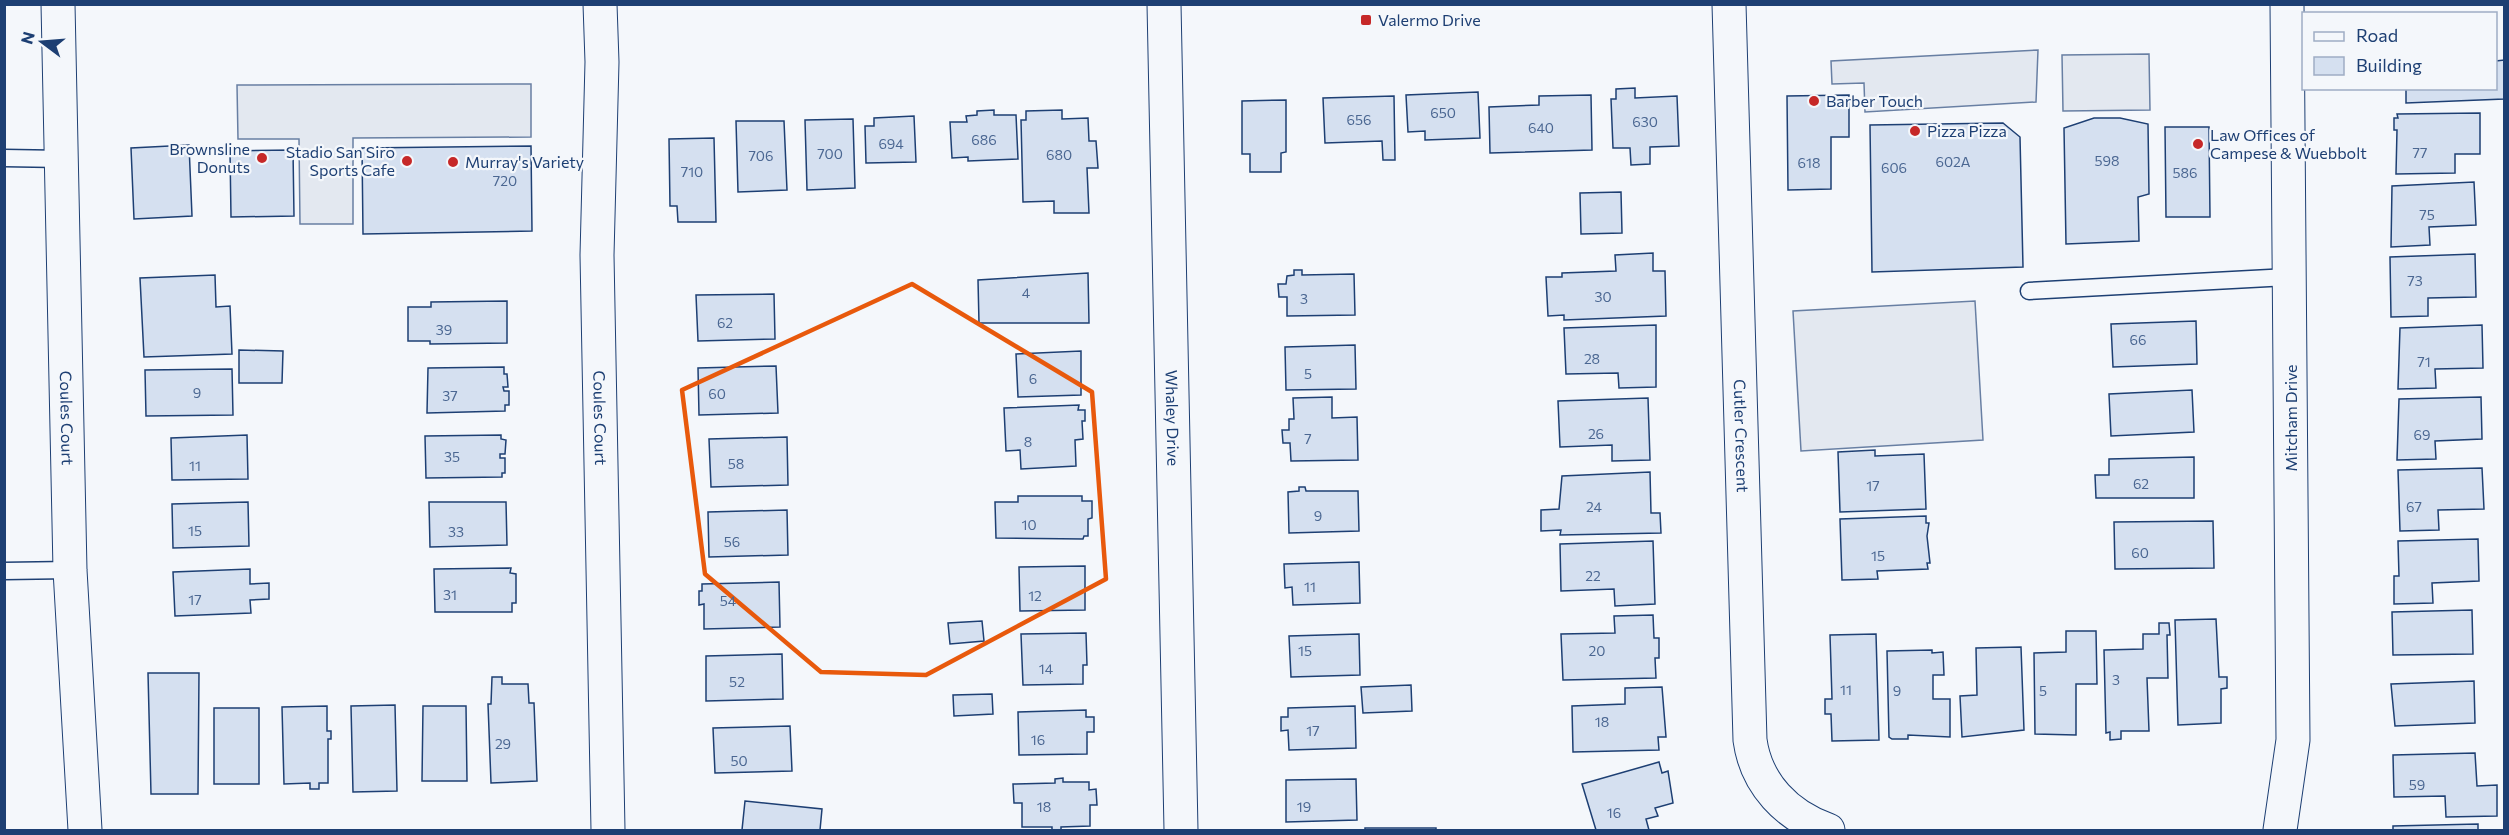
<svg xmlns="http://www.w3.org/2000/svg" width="2509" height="835" font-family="Commissioner,sans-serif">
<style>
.parking{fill:#e3e8f0;stroke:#687fa3;stroke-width:1.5}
.building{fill:#d5e0f0;stroke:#1d3f73;stroke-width:1.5}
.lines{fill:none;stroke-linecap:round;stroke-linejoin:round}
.lane-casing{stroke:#1d3f73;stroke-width:19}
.street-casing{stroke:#1d3f73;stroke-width:35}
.lane{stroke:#f4f7fb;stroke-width:16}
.street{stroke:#f4f7fb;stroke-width:33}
.marked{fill:none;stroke:#e8590c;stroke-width:4.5;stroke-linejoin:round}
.poi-dot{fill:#c62828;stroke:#f4f7fb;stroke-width:2}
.labels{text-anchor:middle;stroke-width:4.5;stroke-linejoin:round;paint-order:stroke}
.number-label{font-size:14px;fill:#4b6792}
.poi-label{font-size:16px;fill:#1d3f73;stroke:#f4f7fb;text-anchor:start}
.street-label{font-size:16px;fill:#1d3f73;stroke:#f4f7fb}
</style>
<rect width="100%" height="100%" fill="#f4f7fb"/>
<g class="parking">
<polygon points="2038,50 2036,102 1865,112 1864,83 1832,84 1831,61"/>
<polygon points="2149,54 2150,110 2063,111 2062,55"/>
<polygon points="531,84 531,137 353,138 353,224 300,224 299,139 238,139 237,85"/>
<polygon points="1975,301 1983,440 1801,451 1793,311"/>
</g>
<g class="building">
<polygon points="2504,60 2504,99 2406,103 2406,88 2496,88 2496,61"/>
<polygon points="1635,88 1635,98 1677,96 1679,146 1650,147 1650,164 1631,165 1630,148 1613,148 1611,99 1616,99 1616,89"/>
<polygon points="1478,92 1480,138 1425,140 1425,131 1408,132 1406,95"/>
<polygon points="1591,95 1592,150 1490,153 1489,107 1539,105 1539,96"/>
<polygon points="1849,95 1849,137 1831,137 1831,189 1788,190 1787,96"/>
<polygon points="1394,96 1395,160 1383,160 1382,141 1325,143 1323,98"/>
<polygon points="1286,100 1286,152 1281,153 1281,172 1250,172 1250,154 1242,154 1242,101"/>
<polygon points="994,110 994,115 1016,115 1018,159 968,161 968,157 952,158 950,122 967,122 966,116 977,115 977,111"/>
<polygon points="1062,110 1062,119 1088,118 1089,141 1096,141 1098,168 1087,168 1089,213 1054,213 1054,201 1023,202 1021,120 1026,120 1026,111"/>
<polygon points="2480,113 2480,154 2455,154 2455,173 2396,174 2397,130 2394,130 2394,118 2398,118 2397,114"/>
<polygon points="914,116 916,162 866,163 865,126 874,126 874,118"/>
<polygon points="2094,118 2120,118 2148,124 2149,194 2138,197 2139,241 2066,244 2064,128"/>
<polygon points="853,119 855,188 807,190 805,120"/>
<polygon points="736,121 784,121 787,190 738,192"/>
<polygon points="2003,123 2020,137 2023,267 1872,272 1870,125"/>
<polygon points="2165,127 2209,127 2210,217 2166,217"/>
<polygon points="714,138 716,222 678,222 677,206 670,206 669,139"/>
<polygon points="189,145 192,216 134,219 131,148"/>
<polygon points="531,146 532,231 363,234 362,148"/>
<polygon points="293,150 294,216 231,217 230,151"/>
<polygon points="2474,182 2476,225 2429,227 2430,245 2391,247 2392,186"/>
<polygon points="1621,192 1622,233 1581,234 1580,193"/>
<polygon points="1653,253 1653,271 1665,271 1666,316 1564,320 1564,315 1548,316 1546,277 1562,277 1562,273 1616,271 1615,255"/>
<polygon points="2475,254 2476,297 2428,298 2428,316 2391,317 2390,257"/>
<polygon points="1294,270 1302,270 1302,275 1354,274 1355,315 1287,316 1287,297 1279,297 1278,284 1286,284 1287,276 1294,275"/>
<polygon points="1088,273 1089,323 979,323 978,280"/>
<polygon points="215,275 216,307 230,306 232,354 144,357 140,278"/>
<polygon points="774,294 775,339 698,341 696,295"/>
<polygon points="507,301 507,343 430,344 430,341 408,341 408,307 431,307 431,302"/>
<polygon points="2196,321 2197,364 2113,367 2111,324"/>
<polygon points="1656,325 1656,387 1619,388 1618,373 1566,374 1564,328"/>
<polygon points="2482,325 2483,368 2435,369 2436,388 2398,389 2400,328"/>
<polygon points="1355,345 1356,389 1286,390 1285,347"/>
<polygon points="239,350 283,351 282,383 239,383"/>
<polygon points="1081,351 1081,395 1018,397 1016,354"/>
<polygon points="776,366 778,413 699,415 698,368"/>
<polygon points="504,367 504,374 507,374 508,387 503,387 504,391 509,391 509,405 505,405 505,411 427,413 428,368"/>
<polygon points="232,369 233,415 146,416 145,370"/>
<polygon points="2192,390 2194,432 2111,436 2109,394"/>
<polygon points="1332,397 1332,418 1357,417 1358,460 1291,461 1290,443 1283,443 1282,430 1289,430 1289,419 1294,419 1293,398"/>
<polygon points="2481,397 2482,439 2435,441 2436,459 2397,460 2399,399"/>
<polygon points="1648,398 1650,460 1612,461 1612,445 1560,447 1558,401"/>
<polygon points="1079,405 1078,410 1085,410 1085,421 1082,421 1083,439 1075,440 1076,466 1021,469 1020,450 1006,451 1004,408"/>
<polygon points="247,435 248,479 172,480 171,438"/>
<polygon points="501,435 501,439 506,440 505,454 500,454 500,458 505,458 505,473 502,473 502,477 426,478 425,436"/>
<polygon points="787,437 788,485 711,487 709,439"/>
<polygon points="1875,450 1875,456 1924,454 1926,509 1840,512 1838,452"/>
<polygon points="2194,457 2194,498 2096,498 2095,475 2109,475 2109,459"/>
<polygon points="2482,468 2484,509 2438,510 2439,530 2400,531 2398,470"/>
<polygon points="1650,472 1651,513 1660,513 1661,533 1560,535 1561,530 1541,531 1541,510 1559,509 1562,476"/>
<polygon points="1299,487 1305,487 1306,491 1358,491 1359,531 1289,533 1288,492 1299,491"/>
<polygon points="1018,496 1082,496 1082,501 1092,501 1092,518 1088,519 1088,536 1084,536 1083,539 996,538 995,502 1018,502"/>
<polygon points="248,502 249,546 173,548 172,504"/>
<polygon points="429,502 506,502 507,545 430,547"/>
<polygon points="787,510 788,555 709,557 708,512"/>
<polygon points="1926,516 1926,523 1929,523 1927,536 1930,563 1927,563 1928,569 1877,571 1878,579 1842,580 1840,519"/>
<polygon points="2213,521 2214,568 2115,569 2114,522"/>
<polygon points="2478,539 2479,581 2432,583 2433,603 2394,604 2394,576 2399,576 2398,541"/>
<polygon points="1653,541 1655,604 1615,606 1614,589 1561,591 1560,544"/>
<polygon points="1359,562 1360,603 1293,605 1292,587 1285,588 1284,564"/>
<polygon points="1085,566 1085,610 1020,611 1019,567"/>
<polygon points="511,568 510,573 516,574 516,603 512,603 512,612 435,612 434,569"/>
<polygon points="250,569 250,584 269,583 269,599 250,600 251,613 175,616 173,572"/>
<polygon points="779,582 780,627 704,629 704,604 699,605 699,591 702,591 702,584"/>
<polygon points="2472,610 2473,654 2393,655 2392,612"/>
<polygon points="1653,615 1654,638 1659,638 1659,658 1655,658 1656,678 1563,680 1561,634 1615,633 1614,616"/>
<polygon points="2216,619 2219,677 2227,677 2227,688 2221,689 2221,723 2178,725 2175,620"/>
<polygon points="982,621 984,641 950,644 948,623"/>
<polygon points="2159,623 2169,623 2170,635 2167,635 2168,678 2147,678 2149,731 2121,731 2121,739 2110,740 2110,732 2106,733 2104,650 2143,649 2143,634 2159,634"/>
<polygon points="2066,631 2096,631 2097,684 2076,684 2076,735 2035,734 2034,653 2066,652"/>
<polygon points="1086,633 1087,665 1083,665 1083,684 1023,685 1021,634"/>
<polygon points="1359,634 1360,675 1291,677 1289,636"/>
<polygon points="1876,634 1879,740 1832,741 1831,714 1825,714 1825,699 1832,699 1830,635"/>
<polygon points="2021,647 2024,730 1962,737 1960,696 1977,695 1976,648"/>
<polygon points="1932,650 1932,653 1943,652 1944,675 1933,675 1933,699 1950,699 1950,737 1908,735 1908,739 1892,739 1889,737 1887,651"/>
<polygon points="782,654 783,699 706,701 706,656"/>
<polygon points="148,673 199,673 198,794 151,794"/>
<polygon points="492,677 502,677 502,684 528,684 529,703 534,703 537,781 491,783 488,704 491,704"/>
<polygon points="2474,681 2475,723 2395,726 2391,684"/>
<polygon points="1411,685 1412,711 1363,713 1361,687"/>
<polygon points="1662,687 1666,737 1658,737 1659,750 1573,752 1572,706 1625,704 1625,688"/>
<polygon points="992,694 993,714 954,716 953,695"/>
<polygon points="395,705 397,791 353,792 351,706"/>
<polygon points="327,706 327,731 331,731 331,739 328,739 328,783 319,783 319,789 310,789 310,783 284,784 282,707"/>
<polygon points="423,706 466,706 467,781 422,781"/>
<polygon points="1355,706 1356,748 1289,750 1288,730 1281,731 1281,717 1288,717 1288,708"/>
<rect x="214" y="708" width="45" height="76"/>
<polygon points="1086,710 1086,717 1094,717 1094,732 1087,732 1087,754 1019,755 1018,712"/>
<polygon points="790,726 792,771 715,773 713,728"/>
<polygon points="2475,753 2477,786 2497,785 2497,816 2446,817 2445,796 2394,797 2393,755"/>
<polygon points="1659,762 1662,773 1668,771 1673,803 1655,808 1658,816 1646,819 1649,830 1596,830 1582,784"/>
<polygon points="1063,778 1063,782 1089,782 1089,790 1096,789 1097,805 1090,805 1090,826 1061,827 1061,830 1052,830 1052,827 1022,827 1022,803 1014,803 1013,784 1055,783 1055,779"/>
<polygon points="1356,779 1357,820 1286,822 1286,780"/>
<polygon points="745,801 822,809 820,830 742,830"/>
<polygon points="2478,824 2478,830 2393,830 2393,826"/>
<rect x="1365" y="828" width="71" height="2"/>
</g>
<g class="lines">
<g class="lane-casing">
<g id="lane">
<polyline points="4,158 63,159"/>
<polyline points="2029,291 2290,277"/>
<polyline points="4,571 70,570"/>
</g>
</g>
<g class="street-casing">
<g id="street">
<path id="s1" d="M58,4L70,570L85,830"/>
<path id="s2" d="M600,4L602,62L597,255L608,830"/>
<path id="s3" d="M1164,4L1181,830"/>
<path id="s4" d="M1729,4L1750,740C1756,784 1787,816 1828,830"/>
<polyline points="2280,830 2293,740 2287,4"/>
</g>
</g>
<use href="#lane" class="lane"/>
<use href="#street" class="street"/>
</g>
<path class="marked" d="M912,284L1092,392L1106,579L926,675L821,672L705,574L682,390Z"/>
<g class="poi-dot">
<rect x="1360" y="14" width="12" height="12" rx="3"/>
<circle cx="1814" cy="101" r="6"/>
<circle cx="1915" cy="131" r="6"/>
<circle cx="2198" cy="144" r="6"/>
<circle cx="262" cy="158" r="6"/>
<circle cx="407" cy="161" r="6"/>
<circle cx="453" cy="162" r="6"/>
</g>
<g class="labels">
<g class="number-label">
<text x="1443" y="118">650</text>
<text x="1359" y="125">656</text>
<text x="1645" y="127">630</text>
<text x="1541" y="133">640</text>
<text x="984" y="145">686</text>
<text x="891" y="149">694</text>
<text x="2420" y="158">77</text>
<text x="830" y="159">700</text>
<text x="1059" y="160">680</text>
<text x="761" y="161">706</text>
<text x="2107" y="166">598</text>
<text x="1953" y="167">602A</text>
<text x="1809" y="168">618</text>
<text x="1894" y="173">606</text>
<text x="692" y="177">710</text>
<text x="2185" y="178">586</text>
<text x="505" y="186">720</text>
<text x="2427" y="220">75</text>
<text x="2415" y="286">73</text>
<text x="1026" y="298">4</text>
<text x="1603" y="302">30</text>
<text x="1304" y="304">3</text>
<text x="725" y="328">62</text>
<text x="444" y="335">39</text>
<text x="2138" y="345">66</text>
<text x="1592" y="364">28</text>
<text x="2424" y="367">71</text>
<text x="1308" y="379">5</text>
<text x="1033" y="384">6</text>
<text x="197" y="398">9</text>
<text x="717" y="399">60</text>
<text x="450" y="401">37</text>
<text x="1596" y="439">26</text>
<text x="2422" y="440">69</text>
<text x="1308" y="444">7</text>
<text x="1028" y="447">8</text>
<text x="452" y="462">35</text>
<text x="736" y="469">58</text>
<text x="195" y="471">11</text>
<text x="2141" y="489">62</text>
<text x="1873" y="491">17</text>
<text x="1594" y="512">24</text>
<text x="2414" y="512">67</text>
<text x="1318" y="521">9</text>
<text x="1029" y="530">10</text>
<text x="195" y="536">15</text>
<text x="456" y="537">33</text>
<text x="732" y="547">56</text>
<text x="2140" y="558">60</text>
<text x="1878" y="561">15</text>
<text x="1593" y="581">22</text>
<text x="1310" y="592">11</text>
<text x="450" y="600">31</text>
<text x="1035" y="601">12</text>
<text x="195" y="605">17</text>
<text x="728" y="606">54</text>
<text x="1305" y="656">15</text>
<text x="1597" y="656">20</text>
<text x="1046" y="674">14</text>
<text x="2116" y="685">3</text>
<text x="737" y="687">52</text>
<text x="1846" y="695">11</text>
<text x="1897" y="696">9</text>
<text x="2043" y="696">5</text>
<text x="1602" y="727">18</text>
<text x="1313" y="736">17</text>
<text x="1038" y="745">16</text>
<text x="503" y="749">29</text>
<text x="739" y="766">50</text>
<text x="2417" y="790">59</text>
<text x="1044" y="812">18</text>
<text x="1304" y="812">19</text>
<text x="1614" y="818">16</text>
</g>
<g class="poi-label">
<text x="1378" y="26">Valermo Drive</text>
<text x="1826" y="107">Barber Touch</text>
<text x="1927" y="137">Pizza Pizza</text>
<text x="2210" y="141">Law Offices of<tspan x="2210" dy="18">Campese &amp; Wuebbolt</tspan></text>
<text x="250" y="155" text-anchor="end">Brownsline<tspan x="250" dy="18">Donuts</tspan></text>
<text x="395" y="158" text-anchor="end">Stadio San Siro<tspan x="395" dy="18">Sports Cafe</tspan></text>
<text x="465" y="168">Murray's Variety</text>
</g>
<g class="street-label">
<text dy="6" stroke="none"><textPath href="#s2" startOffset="414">Coules Court</textPath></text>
<text dy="6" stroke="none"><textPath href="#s3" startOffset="414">Whaley Drive</textPath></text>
<text dy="6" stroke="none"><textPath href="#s1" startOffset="414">Coules Court</textPath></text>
<text transform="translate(2291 418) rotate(-90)" y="6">Mitcham Drive</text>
<text dy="6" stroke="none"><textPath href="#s4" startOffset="432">Cutler Crescent</textPath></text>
</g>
</g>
<rect width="2509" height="835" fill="none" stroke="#1d3f73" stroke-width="12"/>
<rect x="2302" y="12" width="195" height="78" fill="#f4f7fb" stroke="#9eadc5" stroke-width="1.5"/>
<rect x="2314" y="32" width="30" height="9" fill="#f4f7fb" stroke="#9eadc5" stroke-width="1.5"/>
<text x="2356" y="42" font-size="18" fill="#1d3f73">Road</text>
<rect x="2314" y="57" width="30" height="18" fill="#d5e0f0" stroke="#9eadc5" stroke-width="1.5"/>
<text x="2356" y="72" font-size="18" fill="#1d3f73">Building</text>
<g transform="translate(42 42) rotate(286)" stroke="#f4f7fb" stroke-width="4.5" paint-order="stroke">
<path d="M0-4.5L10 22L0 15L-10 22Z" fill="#1d3f73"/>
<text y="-9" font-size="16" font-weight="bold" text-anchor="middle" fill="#1d3f73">N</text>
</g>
</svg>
